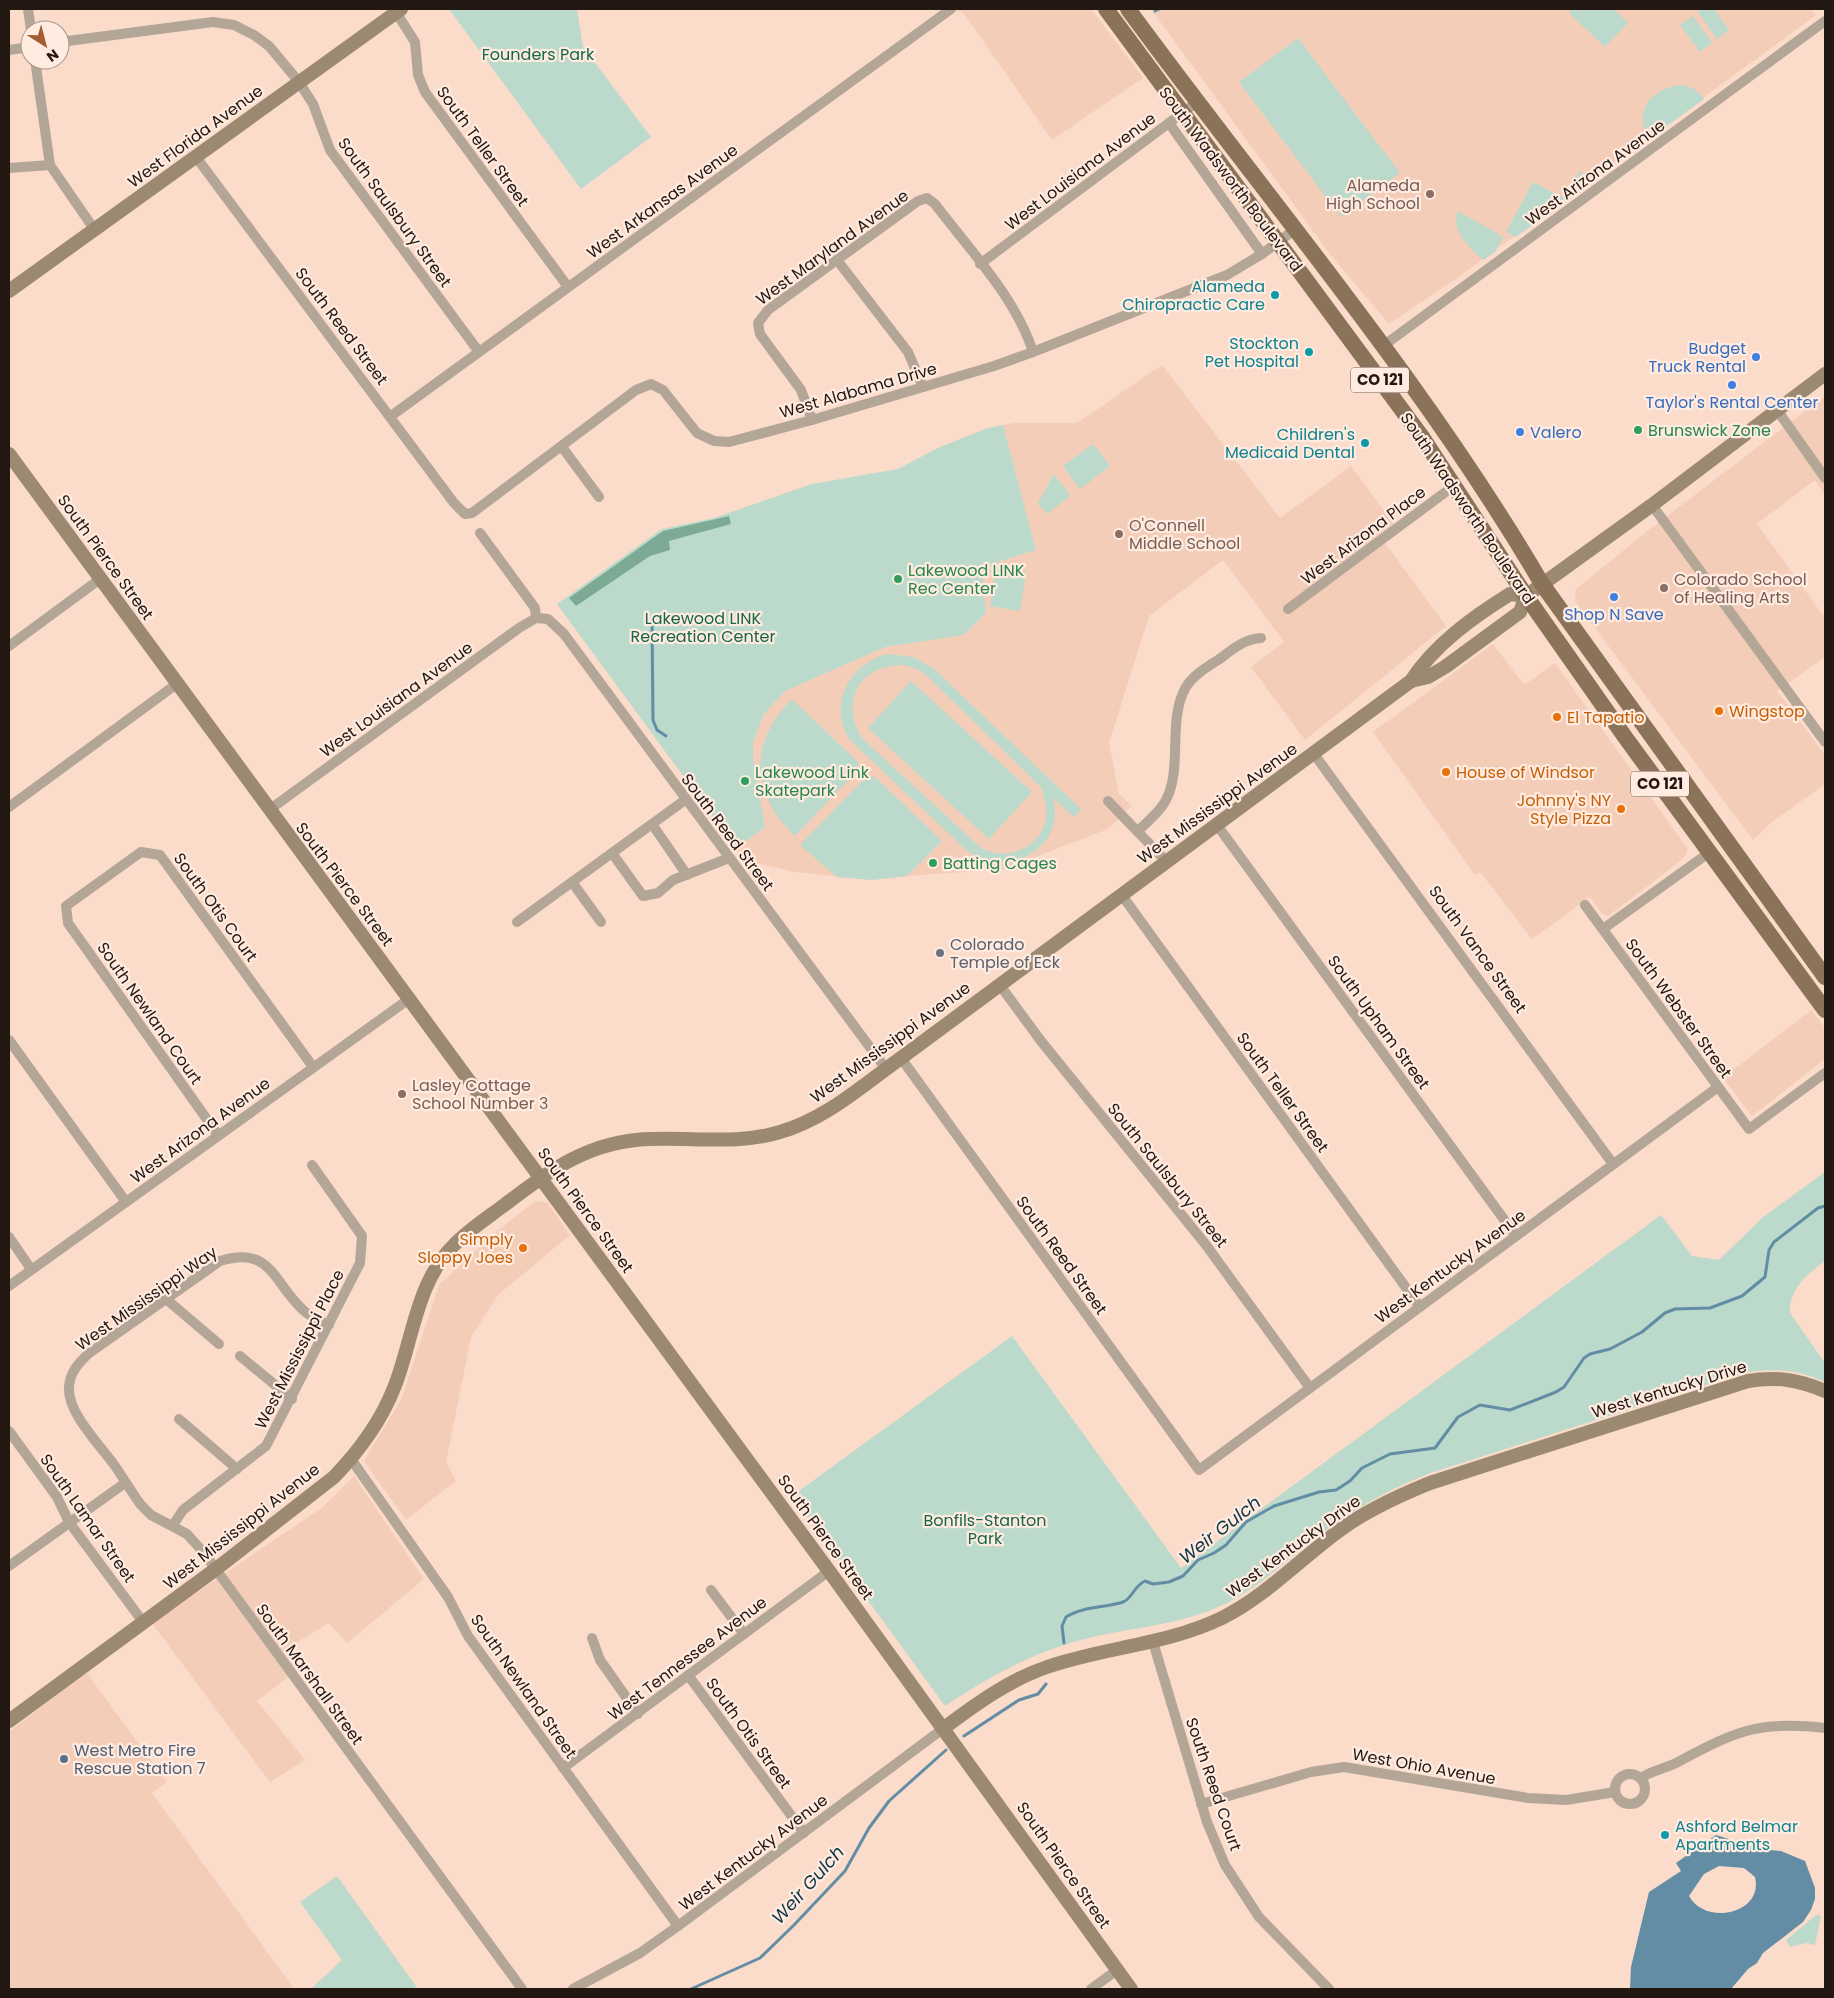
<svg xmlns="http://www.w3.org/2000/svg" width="1834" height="1998" font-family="Poppins,sans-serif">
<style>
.built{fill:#f4cdb8}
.green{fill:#bbdacb;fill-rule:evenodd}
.forest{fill:#7daa95}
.water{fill:#628da4;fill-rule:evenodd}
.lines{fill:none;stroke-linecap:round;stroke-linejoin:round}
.stream{stroke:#628da4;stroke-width:3}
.street{stroke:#b3a697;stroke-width:10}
.secondary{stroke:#9b8972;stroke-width:14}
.primary{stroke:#8a7358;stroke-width:16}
.education-dot{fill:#8d6e63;stroke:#ffebe0;stroke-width:2}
.culture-dot{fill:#0f9aa8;stroke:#ffebe0;stroke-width:2}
.shop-dot{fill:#3f7fe0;stroke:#ffebe0;stroke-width:2}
.leisure-dot{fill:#2e9e5b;stroke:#ffebe0;stroke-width:2}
.food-dot{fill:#e8710a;stroke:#ffebe0;stroke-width:2}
.worship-dot{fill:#6b7280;stroke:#ffebe0;stroke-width:2}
.service-dot{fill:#5c6f8a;stroke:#ffebe0;stroke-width:2}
.labels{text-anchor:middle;stroke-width:4.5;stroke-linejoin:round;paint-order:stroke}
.shield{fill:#ffebe0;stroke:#64574f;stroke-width:1}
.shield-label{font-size:15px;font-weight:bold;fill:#221711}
.park-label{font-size:16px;fill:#166649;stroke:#ffebe0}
.street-label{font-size:16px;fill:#221711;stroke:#ffebe0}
.education-label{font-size:16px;fill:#785e54;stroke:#ffebe0;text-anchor:start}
.culture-label{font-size:16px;fill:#0d838f;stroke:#ffebe0;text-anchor:end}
.shop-label{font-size:16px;fill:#366cbe;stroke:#ffebe0}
.leisure-label{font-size:16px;fill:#27864d;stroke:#ffebe0;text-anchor:start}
.food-label{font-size:16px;fill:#c56008;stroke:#ffebe0;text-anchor:start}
.worship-label{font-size:16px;fill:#5b616d;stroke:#ffebe0;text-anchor:start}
.service-label{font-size:16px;fill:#4e5e75;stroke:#ffebe0;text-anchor:start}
.water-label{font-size:18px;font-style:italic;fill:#0f3547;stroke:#ffebe0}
</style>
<rect width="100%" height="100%" fill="#fbdbc9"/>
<g class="built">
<polygon points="952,9 1091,9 1143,78 1052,140 963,12"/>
<polygon points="1151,9 1811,9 1816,15 1460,276 1389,324 1329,253"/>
<polygon points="1162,365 1280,518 1351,466 1397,528 1382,539 1446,626 1305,740 1251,667 1284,642 1223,560 1149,616 1109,743 1119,794 1132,806 1108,829 1004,869 907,876 872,880 796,872 746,861 736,848 765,827 753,759 753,742 764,714 785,691 885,647 964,635 986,613 982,567 1036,550 1003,425 1015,423 1077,423"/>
<polygon points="1825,396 1825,495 1815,480 1757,524 1825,618 1825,657 1777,691 1825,755 1825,784 1772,822 1753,840 1575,601 1576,589 1646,532"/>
<polygon points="1493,644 1524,685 1555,663 1687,848 1687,853 1679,862 1608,916 1603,914 1590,897 1532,939 1480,872 1475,875 1373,732"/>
<polygon points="1811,1010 1825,1028 1825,1059 1752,1116 1723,1078"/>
<polygon points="535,1201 548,1203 570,1235 498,1295 471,1337 446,1462 456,1481 406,1520 364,1461 402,1398 439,1285 500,1229"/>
<polygon points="354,1476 424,1579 347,1643 329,1623 286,1649 299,1669 257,1701 305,1760 270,1782 152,1623 323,1507"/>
<polygon points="86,1672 167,1782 152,1793 294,1989 9,1989 9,1732"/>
</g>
<g class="green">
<polygon points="449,9 577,9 583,47 651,137 581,189"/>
<polygon points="1573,9 1614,9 1628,23 1605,47 1569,13"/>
<polygon points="1703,9 1714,9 1729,30 1717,39 1698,12"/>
<polygon points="1693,16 1712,43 1700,52 1680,25"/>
<polygon points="1298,38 1400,173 1341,217 1239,82"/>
<path d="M1682,85L1695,89L1704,99L1650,138C1630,111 1654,87 1682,85Z"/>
<polygon points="1579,171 1588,183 1516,237 1506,232 1533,182 1564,198"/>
<path d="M1458,211L1503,237L1495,252L1483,260C1469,246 1450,232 1458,211Z"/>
<polygon points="1003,425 1036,550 982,567 986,613 964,635 885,647 785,691 764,714 753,742 753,759 765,827 736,848 557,604 662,529 714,518 812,484 898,469 940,447 988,428"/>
<polygon points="1093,444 1110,466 1080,489 1063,466"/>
<polygon points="1054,474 1069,494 1069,497 1047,514 1038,503"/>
<polygon points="996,567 1026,572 1020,611 990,606"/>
<path d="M888,654L913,657L933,668L1081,809L1074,817L1053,798C1067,849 1006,880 966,850L851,741C826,707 849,663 888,654ZM904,665L919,670L928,677L1041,787C1045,799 1048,810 1045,822C1038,850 1004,861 981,848L863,739C838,703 860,664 904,665Z"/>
<polygon points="911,681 1032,792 989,839 868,728"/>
<path d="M792,699L858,762L859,769L795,836C750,793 748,744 792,699Z"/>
<polygon points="867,776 875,777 942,841 907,876 872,880 837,877 800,845"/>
<path d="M1825,1172V1261C1808,1273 1788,1290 1790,1313L1825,1363V1382C1800,1370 1775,1368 1747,1372L1433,1472C1391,1488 1354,1509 1318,1536C1288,1559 1261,1586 1227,1603C1180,1626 1130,1627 1081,1640C1031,1653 987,1678 945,1706L792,1496L1012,1336L1181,1568L1661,1215L1692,1256L1719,1260L1762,1218Z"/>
<polygon points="337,1876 418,1989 311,1989 342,1960 300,1902"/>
<polygon points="1816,1915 1821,1916 1815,1945 1806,1943 1790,1947 1786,1940"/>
</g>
<polygon class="forest" points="729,516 731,524 669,541 670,550 650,556 576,606 569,598 663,531"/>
<path class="water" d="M1716,1835L1761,1849L1781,1851L1805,1861L1815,1888V1899L1811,1910L1803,1922L1763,1953L1757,1963L1748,1969L1731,1989H1630L1631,1967L1649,1892L1681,1871L1676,1863ZM1719,1866L1744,1868L1755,1877C1764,1914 1705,1926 1689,1896L1704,1874Z"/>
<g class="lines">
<g class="stream">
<polyline points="1155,11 1159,9"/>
<polyline points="652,618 653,720 657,730 666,736"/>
<path d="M1064,1643L1062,1626L1066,1617C1083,1606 1105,1608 1123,1602C1132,1599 1133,1587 1145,1581L1153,1584L1169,1582L1183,1576L1198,1560L1214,1553L1226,1545L1246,1522L1274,1506L1319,1492L1336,1490L1350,1481L1362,1468L1390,1454L1435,1448L1458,1417L1480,1405L1510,1410L1556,1392L1564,1387L1584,1358L1590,1354L1610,1349L1642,1332L1665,1313L1675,1309L1710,1308L1742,1296L1765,1277L1769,1250L1774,1242L1818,1208L1825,1206"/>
<polyline points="964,1736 1019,1700 1038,1694 1046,1684"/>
<polyline points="691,1989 760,1958 794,1925 845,1871 869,1828 889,1801 946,1750"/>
</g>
<g class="street">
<polyline points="28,9 31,30"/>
<polyline points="394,9 415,42 418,75 425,92 568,287"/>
<polyline points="60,42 213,22 234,25 254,35 269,46 299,82 313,104 330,150 479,352"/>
<polyline points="9,50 30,47"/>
<polyline points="35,60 50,165 94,229"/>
<polyline points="1169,123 1262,254"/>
<polyline points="196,157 454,503 465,514 472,513 636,390 651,384 663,390 697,433 714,441 729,442 812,420 994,366 1033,352 1227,275 1262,254 1294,230"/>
<polyline points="9,168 50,165"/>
<polyline points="837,260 908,352 923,387"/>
<polyline points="980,264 1197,102"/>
<polyline points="1383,346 1825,21"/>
<polyline points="1777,410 1825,478"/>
<polyline points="391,416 951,9"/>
<path d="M812,420L801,390L760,334L758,323L768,310L918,201L927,198L935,204C969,249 1016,298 1033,352"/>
<polyline points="562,447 599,497"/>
<polyline points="1652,505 1825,742"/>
<polyline points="480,533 535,608 536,618"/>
<polyline points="1288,609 1455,485"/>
<polyline points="9,646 100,579"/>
<polyline points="1314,754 1613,1164"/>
<polyline points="1108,801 1166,861"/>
<polyline points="9,807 178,683"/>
<polyline points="269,810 519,628 536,618 548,619 564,634 886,1069"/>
<polyline points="652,824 687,875"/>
<polyline points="1217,825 1516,1236"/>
<path d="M1138,831C1148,821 1160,812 1166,800C1183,768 1167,719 1186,687C1194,674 1209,666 1221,658C1234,648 1245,639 1261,638"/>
<polyline points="612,853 643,896 658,893 673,880 729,858"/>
<polyline points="1121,894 1420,1307"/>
<polyline points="1585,905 1749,1129 1825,1073"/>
<polyline points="517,922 572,882"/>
<polyline points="601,922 572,882 685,800"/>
<polyline points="1603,929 1710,852"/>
<polyline points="999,984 1041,1041 1206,1245 1310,1388"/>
<polyline points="9,1040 126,1202"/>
<polyline points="901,1058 1199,1470 1718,1087"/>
<polyline points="218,1135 68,923 66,906 141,852 160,855 313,1067"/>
<polyline points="9,1237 31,1269"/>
<polyline points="9,1286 409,999"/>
<polyline points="166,1299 219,1344"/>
<path d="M329,1325C319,1321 310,1317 302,1309C273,1282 271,1245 220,1261L88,1354C78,1364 70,1372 69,1387C67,1413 101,1446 115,1466C124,1479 132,1493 141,1505L151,1515L187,1534L204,1553L522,1989"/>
<polyline points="240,1356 292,1399"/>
<polyline points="179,1419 237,1469"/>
<polyline points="9,1431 57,1497 69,1522 143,1622"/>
<polyline points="351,1459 448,1597 468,1636 678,1926"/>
<polyline points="173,1525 183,1510 266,1446 360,1263 362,1236 312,1165"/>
<polyline points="9,1566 125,1483"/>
<polyline points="711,1590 744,1634"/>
<polyline points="592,1638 600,1660 638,1714"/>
<polyline points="1153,1642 1207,1822 1225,1865 1259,1917 1329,1989"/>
<polyline points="688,1675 804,1833"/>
<polyline points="563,1768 829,1571"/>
<circle cx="1630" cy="1789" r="15"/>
<path d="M1641,1778C1652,1770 1664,1769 1676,1763C1735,1732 1756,1720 1825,1728"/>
<polyline points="1201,1804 1311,1772 1344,1767 1528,1798 1566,1800 1615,1792"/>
<polyline points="573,1989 640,1953 678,1926 944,1728"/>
<polyline points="1091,1989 1117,1970"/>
</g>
<g class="secondary">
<polyline points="9,291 401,9"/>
<polyline points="9,454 829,1571 1131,1989"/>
<polyline points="1411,681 1428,677 1445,667 1520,612 1526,596 1652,505 1825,374"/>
<path d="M9,1721L216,1569L334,1477C359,1451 381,1421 394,1388C413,1341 416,1281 455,1244C469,1230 487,1218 503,1206C551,1170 588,1141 650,1139C693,1137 738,1145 780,1132C826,1119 863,1085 901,1058L1411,681C1434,645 1473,617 1510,594L1526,596"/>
<path d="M944,1728C976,1704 1009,1680 1047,1667C1105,1647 1166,1645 1222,1618C1266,1596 1300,1559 1340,1530C1367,1510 1398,1496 1430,1483L1748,1381C1776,1376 1799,1380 1825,1391"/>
</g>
<g class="primary">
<polyline points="1106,9 1422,437 1526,596 1625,737 1825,1010"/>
<path d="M1128,9C1267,199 1423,380 1542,584L1825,977"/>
</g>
</g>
<g class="education-dot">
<circle cx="1430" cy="194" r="5"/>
<circle cx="1119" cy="534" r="5"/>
<circle cx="1664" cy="588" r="5"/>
<circle cx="402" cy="1094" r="5"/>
</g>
<g class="culture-dot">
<circle cx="1275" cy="295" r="5"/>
<circle cx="1309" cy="352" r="5"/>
<circle cx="1365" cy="443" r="5"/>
<circle cx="1665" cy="1835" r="5"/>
</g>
<g class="shop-dot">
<circle cx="1756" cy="357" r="5"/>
<circle cx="1732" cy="385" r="5"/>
<circle cx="1520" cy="432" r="5"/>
<circle cx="1614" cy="597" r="5"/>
</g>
<g class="leisure-dot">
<circle cx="1638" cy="430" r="5"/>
<circle cx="898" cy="579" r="5"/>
<circle cx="745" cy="781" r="5"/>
<circle cx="933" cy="863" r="5"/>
</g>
<g class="food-dot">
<circle cx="1719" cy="711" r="5"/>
<circle cx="1557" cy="717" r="5"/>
<circle cx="1446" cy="772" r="5"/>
<circle cx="1621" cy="809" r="5"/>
<circle cx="523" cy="1248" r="5"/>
</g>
<circle class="worship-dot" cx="940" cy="953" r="5"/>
<circle class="service-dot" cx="64" cy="1759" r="5"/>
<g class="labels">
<g class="shield">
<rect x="1351" y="367.5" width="58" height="25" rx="4"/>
<rect x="1631" y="771.5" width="58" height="25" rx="4"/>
</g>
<g class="shield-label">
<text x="1380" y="385">CO 121</text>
<text x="1660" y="789">CO 121</text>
</g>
<g class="park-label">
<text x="538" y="60">Founders Park</text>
<text x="703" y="624">Lakewood LINK<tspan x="703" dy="18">Recreation Center</tspan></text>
<text x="985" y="1526">Bonfils-Stanton<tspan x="985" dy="18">Park</tspan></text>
</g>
<g class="street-label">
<text transform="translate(195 136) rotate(-36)" y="6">West Florida Avenue</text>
<text transform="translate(483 146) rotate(54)" y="6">South Teller Street</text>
<text transform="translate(1080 171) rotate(-37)" y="6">West Louisiana Avenue</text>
<text transform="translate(1595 172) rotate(-36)" y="6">West Arizona Avenue</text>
<text transform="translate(1231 179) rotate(53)" y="6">South Wadsworth Boulevard</text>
<text transform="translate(662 201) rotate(-36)" y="6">West Arkansas Avenue</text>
<text transform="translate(395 212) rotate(54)" y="6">South Saulsbury Street</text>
<text transform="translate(832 247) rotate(-36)" y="6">West Maryland Avenue</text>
<text transform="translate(342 326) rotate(53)" y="6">South Reed Street</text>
<text transform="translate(858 390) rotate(-16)" y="6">West Alabama Drive</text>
<text transform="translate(1468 508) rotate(56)" y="6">South Wadsworth Boulevard</text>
<text transform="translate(1363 535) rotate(-37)" y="6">West Arizona Place</text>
<text transform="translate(106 557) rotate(54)" y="6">South Pierce Street</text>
<text transform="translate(396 699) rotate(-36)" y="6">West Louisiana Avenue</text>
<text transform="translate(1217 803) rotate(-36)" y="6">West Mississippi Avenue</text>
<text transform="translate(728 832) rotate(53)" y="6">South Reed Street</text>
<text transform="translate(345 884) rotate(53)" y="6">South Pierce Street</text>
<text transform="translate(216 907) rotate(54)" y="6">South Otis Court</text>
<text transform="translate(1478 949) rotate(54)" y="6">South Vance Street</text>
<text transform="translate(1679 1008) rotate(54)" y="6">South Webster Street</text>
<text transform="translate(150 1013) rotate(55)" y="6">South Newland Court</text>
<text transform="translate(1379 1022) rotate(54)" y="6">South Upham Street</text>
<text transform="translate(890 1042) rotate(-36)" y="6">West Mississippi Avenue</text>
<text transform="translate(1283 1092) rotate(54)" y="6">South Teller Street</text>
<text transform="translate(200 1130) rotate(-36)" y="6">West Arizona Avenue</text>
<text transform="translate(1168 1175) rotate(51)" y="6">South Saulsbury Street</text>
<text transform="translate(586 1210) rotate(54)" y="6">South Pierce Street</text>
<text transform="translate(1062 1255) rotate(54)" y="6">South Reed Street</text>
<text transform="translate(1450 1266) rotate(-36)" y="6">West Kentucky Avenue</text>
<text transform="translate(146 1298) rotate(-35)" y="6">West Mississippi Way</text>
<text transform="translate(299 1349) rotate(-63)" y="6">West Mississippi Place</text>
<text transform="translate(1669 1389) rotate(-17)" y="6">West Kentucky Drive</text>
<text transform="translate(88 1518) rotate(55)" y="6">South Lamar Street</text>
<text transform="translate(241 1526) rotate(-38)" y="6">West Mississippi Avenue</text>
<text transform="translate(826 1537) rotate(54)" y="6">South Pierce Street</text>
<text transform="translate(1293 1546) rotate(-36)" y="6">West Kentucky Drive</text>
<text transform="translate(687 1658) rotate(-37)" y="6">West Tennessee Avenue</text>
<text transform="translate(310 1674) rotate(54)" y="6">South Marshall Street</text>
<text transform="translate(524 1686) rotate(55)" y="6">South Newland Street</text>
<text transform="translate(749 1733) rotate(54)" y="6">South Otis Street</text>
<text transform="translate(1424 1766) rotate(10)" y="6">West Ohio Avenue</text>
<text transform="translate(1214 1784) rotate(71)" y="6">South Reed Court</text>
<text transform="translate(753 1852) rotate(-37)" y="6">West Kentucky Avenue</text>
<text transform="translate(1064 1865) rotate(55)" y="6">South Pierce Street</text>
</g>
<g class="education-label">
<text x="1420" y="191" text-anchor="end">Alameda<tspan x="1420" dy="18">High School</tspan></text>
<text x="1129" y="531">O'Connell<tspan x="1129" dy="18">Middle School</tspan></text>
<text x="1674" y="585">Colorado School<tspan x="1674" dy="18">of Healing Arts</tspan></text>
<text x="412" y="1091">Lasley Cottage<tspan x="412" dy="18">School Number 3</tspan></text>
</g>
<g class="culture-label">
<text x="1265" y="292">Alameda<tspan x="1265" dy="18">Chiropractic Care</tspan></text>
<text x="1299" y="349">Stockton<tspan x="1299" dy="18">Pet Hospital</tspan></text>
<text x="1355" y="440">Children's<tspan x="1355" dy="18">Medicaid Dental</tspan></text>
<text x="1675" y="1832" text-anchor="start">Ashford Belmar<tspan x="1675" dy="18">Apartments</tspan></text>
</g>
<g class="shop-label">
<text x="1746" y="354" text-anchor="end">Budget<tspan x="1746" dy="18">Truck Rental</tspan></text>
<text x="1732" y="408">Taylor's Rental Center</text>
<text x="1530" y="438" text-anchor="start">Valero</text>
<text x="1614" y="620">Shop N Save</text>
</g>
<g class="leisure-label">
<text x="1648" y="436">Brunswick Zone</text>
<text x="908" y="576">Lakewood LINK<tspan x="908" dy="18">Rec Center</tspan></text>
<text x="755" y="778">Lakewood Link<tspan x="755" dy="18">Skatepark</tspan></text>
<text x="943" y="869">Batting Cages</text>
</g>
<g class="food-label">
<text x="1729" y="717">Wingstop</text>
<text x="1567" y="723">El Tapatio</text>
<text x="1456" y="778">House of Windsor</text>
<text x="1611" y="806" text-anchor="end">Johnny's NY<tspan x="1611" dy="18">Style Pizza</tspan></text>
<text x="513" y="1245" text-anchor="end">Simply<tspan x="513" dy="18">Sloppy Joes</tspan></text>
</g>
<g class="worship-label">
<text x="950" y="950">Colorado<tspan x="950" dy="18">Temple of Eck</tspan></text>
</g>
<g class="service-label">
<text x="74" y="1756">West Metro Fire<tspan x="74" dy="18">Rescue Station 7</tspan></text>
</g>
<g class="water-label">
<text transform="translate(1220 1530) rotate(-38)" y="6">Weir Gulch</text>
<text transform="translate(808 1885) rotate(-48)" y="6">Weir Gulch</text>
</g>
</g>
<rect width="1834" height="1998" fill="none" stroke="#221711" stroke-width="20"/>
<g transform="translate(45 45) rotate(144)"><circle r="24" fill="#ffebe0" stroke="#a7968d"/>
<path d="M0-4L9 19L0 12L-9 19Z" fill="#a25d30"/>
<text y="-8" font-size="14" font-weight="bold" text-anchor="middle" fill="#221711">N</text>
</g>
</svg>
